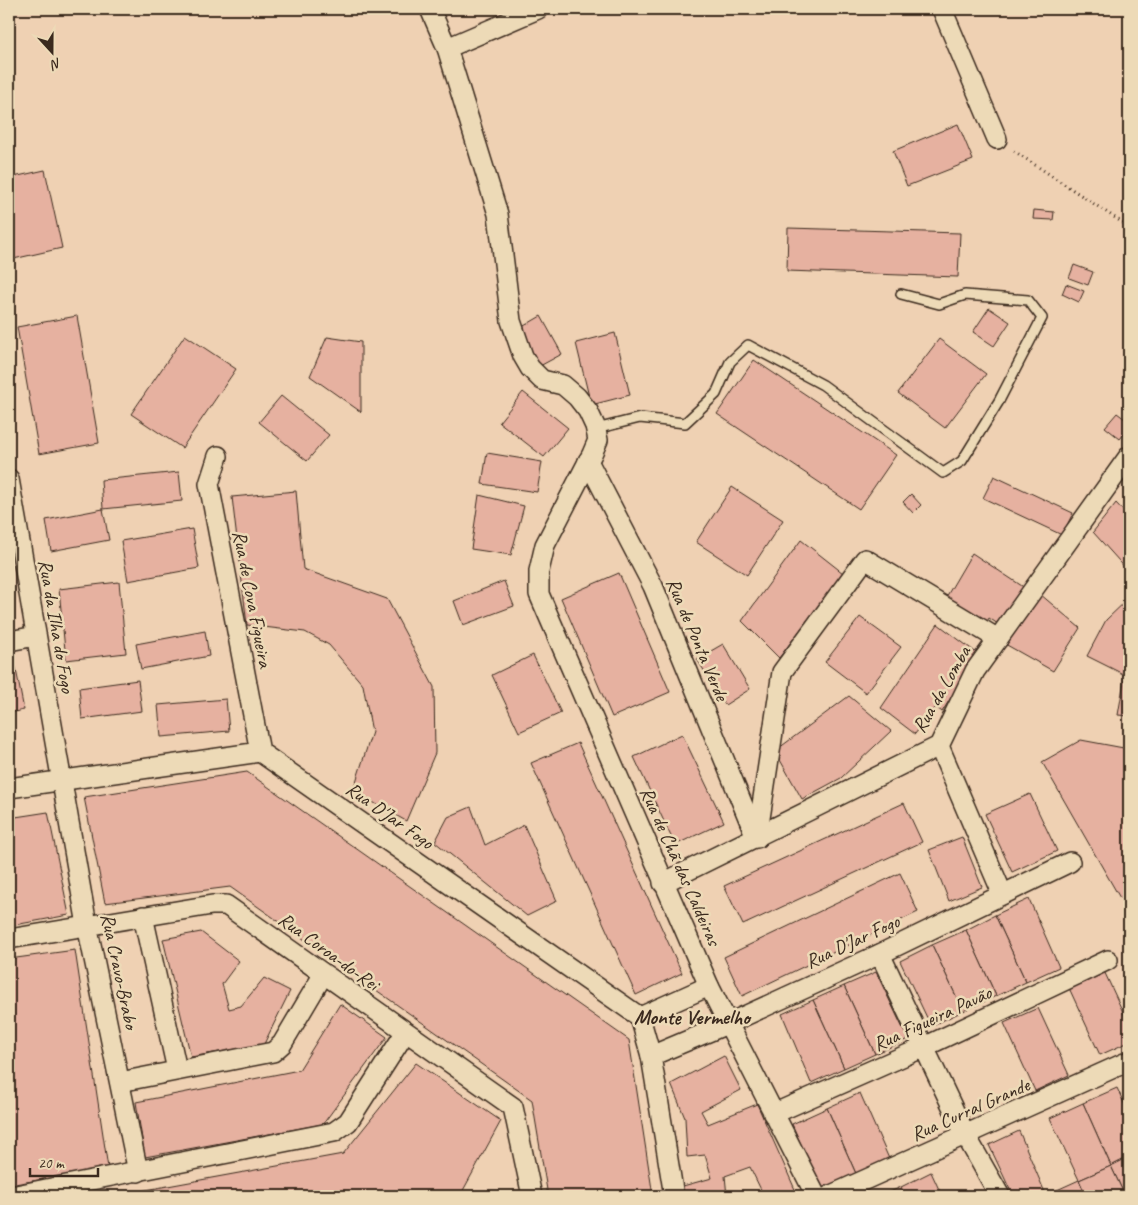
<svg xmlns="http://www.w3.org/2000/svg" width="1138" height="1205" font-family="Caveat,sans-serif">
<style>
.building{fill:#e6b1a0;stroke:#3b2a1e}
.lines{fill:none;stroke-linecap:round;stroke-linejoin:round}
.service-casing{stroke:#3b2a1e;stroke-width:12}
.minor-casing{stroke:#3b2a1e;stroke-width:22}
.path{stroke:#3b2a1e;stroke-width:3;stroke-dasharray:1 4;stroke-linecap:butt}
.service{stroke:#eddab7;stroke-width:9}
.minor{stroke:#eddab7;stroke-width:19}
.labels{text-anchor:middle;stroke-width:5;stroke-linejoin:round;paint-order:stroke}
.street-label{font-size:20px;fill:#3b2a1e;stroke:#eddab7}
.neighbourhood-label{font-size:21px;font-weight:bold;fill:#3b2a1e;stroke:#eddab7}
</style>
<rect width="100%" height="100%" fill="#efd1b3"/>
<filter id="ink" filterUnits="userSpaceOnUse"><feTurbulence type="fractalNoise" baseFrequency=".02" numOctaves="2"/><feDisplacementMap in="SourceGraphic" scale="10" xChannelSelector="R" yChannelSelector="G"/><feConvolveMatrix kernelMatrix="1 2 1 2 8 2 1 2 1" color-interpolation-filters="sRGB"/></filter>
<g filter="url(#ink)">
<g class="building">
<polygon points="958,124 973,160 907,186 893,151"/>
<polygon points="45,170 62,248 9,260 9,178"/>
<polygon points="1034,210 1054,212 1053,220 1033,219"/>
<polygon points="788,228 960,233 958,277 787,271"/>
<polygon points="1074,265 1093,272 1088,285 1069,278"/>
<polygon points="1066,284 1084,291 1079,302 1062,294"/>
<polygon points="989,308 1010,322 994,346 973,332"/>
<polygon points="77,316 99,443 39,454 17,327"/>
<polygon points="541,316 562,354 538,367 517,330"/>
<polygon points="615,333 630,395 591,405 576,343"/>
<polygon points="185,335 236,369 182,448 131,414"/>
<polygon points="327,337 361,342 361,412 310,376"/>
<polygon points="939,339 986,374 945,428 898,393"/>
<polygon points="754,360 896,455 859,509 717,414"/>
<polygon points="523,392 568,428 544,457 499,422"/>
<polygon points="281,396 329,435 307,461 259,422"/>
<polygon points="1117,413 1129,422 1129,428 1120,439 1105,427"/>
<polygon points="487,453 542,462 537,492 482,484"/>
<polygon points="179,472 182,501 103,509 101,480"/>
<polygon points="994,476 1073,513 1062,535 983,498"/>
<polygon points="732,487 783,520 747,575 696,542"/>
<polygon points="296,491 303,569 387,599 434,687 435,753 406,821 353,791 372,732 363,685 329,645 305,632 247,625 232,497"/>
<polygon points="911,494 921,505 913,513 903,502"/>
<polygon points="479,495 524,506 511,555 471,549"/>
<polygon points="1116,503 1129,517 1129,572 1093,532"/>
<polygon points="103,509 109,540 51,551 46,520"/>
<polygon points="192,529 199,568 128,581 121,541"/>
<polygon points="801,540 843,573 779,658 742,621"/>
<polygon points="972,553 1025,588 998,624 989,618 985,625 945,599"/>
<polygon points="619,573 670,692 612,717 561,598"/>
<polygon points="504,581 514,606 463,625 454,601"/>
<polygon points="119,582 126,653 66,660 59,589"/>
<polygon points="1040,594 1080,628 1053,671 1005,644"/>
<polygon points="1129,598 1129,716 1118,715 1125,675 1087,656 1106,620"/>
<polygon points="860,617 901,647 866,693 825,662"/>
<polygon points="938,624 978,654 942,712 936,707 915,734 881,708"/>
<polygon points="205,631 209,656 141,669 136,644"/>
<polygon points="723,644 750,689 725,705 697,659"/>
<polygon points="13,654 24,710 9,713 9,655"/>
<polygon points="533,655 561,713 519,732 492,675"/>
<polygon points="138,680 142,711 82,719 79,688"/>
<polygon points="849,696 891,731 841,778 802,799 775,751"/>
<polygon points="226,699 229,731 161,737 158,705"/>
<polygon points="682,734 724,822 675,845 634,757"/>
<polygon points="1081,740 1129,749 1129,893 1120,898 1042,762"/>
<polygon points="578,743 682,973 636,995 531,763"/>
<polygon points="247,772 629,1040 653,1196 548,1196 532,1100 230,887 105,903 84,797"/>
<polygon points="1030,794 1057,851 1012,872 985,814"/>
<polygon points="904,803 922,842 743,925 724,886"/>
<polygon points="471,807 485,845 524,825 557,901 527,916 435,842 448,817"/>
<polygon points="48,812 69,915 9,926 9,818"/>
<polygon points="962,837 982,887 949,901 929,850"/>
<polygon points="900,873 918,912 742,996 724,957"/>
<polygon points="1029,899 1059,967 1026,982 995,915"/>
<polygon points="995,915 1026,982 996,996 966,930"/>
<polygon points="966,930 996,996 963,1011 932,945"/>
<polygon points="201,932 239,961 222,984 229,1009 241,1006 264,978 290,991 264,1044 191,1057 163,939"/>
<polygon points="932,945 963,1011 931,1026 900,961"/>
<polygon points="75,950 108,1168 9,1185 9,959"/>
<polygon points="1104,971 1129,1025 1129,1042 1100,1055 1069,988"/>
<polygon points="876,972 908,1039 875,1054 844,986"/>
<polygon points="844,986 875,1054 844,1068 813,1000"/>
<polygon points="813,1000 844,1068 811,1083 782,1014"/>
<polygon points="340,1004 387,1037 323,1124 145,1157 136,1102 299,1070"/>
<polygon points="1038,1008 1069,1075 1035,1091 1004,1023"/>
<polygon points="724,1056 741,1090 701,1111 708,1124 757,1104 797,1194 764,1196 750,1167 725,1176 727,1196 684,1196 683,1186 712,1178 705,1155 687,1157 685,1118 671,1084"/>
<polygon points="416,1063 501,1121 460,1196 113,1196 343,1154"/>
<polygon points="1117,1088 1129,1114 1129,1157 1111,1166 1083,1103"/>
<polygon points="860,1093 890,1161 857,1176 827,1108"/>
<polygon points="1083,1103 1111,1166 1079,1180 1050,1118"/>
<polygon points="827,1108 857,1176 822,1192 792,1124"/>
<polygon points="1019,1131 1046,1195 1043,1196 1013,1196 989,1145"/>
<polygon points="1129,1157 1129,1196 1125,1196 1111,1166"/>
<polygon points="1111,1166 1125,1196 1086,1196 1079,1180"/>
<polygon points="931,1172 942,1196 905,1196 901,1187"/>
<polygon points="1079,1180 1086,1196 1046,1196 1046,1195"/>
<polygon points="901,1187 905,1196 881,1196"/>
</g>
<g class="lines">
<g class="service-casing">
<polyline id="service" points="596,429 640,418 685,423 716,394 730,362 748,345 823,385 943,473 962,461 999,401 1042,318 1028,300 965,295 939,304 901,294"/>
</g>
<g class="minor-casing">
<g id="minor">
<polyline points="430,9 447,48 498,214 511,321 523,356 530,368 542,380 563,385 577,397 588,411 595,426 598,440 592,454 545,545 539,571 539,594 709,986 816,1196"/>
<polyline points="942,9 997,139"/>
<polyline points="447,48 538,9"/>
<polyline points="218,456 209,484 260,752"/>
<polyline points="588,461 653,586 756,837"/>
<polyline points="9,479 87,925 138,1172"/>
<polyline points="9,641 36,636"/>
<polyline points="939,746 1002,893"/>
<polyline points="9,788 260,752 640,1017"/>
<polyline points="757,838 782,672 865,559 998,639"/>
<polyline points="663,883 939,746 975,671 1129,456"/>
<polyline points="143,916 177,1070"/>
<polyline points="9,939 212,905 226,905 513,1107 532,1196"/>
<polyline points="880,954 966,1136 1000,1196"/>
<polyline points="640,1017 651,1056 674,1196"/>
<polyline points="640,1017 709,986"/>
<polyline points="651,1056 727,1024 880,954 1070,862"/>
<polyline points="120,1082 273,1052 282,1044 323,975"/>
<polyline points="773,1114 922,1048 1108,960"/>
<polyline points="11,1196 334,1132 348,1122 405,1033"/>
<polyline points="829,1196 1129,1061"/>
</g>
</g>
<polyline class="path" points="1014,151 1129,227"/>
<use href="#service" class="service"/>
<use href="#minor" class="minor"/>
</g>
</g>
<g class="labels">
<g class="street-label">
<text transform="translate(253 599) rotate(79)" y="7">Rua de Cova Figueira</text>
<text transform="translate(57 626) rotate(80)" y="7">Rua da Ilha do Fogo</text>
<text transform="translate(698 639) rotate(67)" y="7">Rua de Ponta Verde</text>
<text transform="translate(941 689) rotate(-60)" y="7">Rua da Lomba</text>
<text transform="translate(390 815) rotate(35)" y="7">Rua D'Jar Fogo</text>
<text transform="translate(681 866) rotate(66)" y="7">Rua de Chã das Caldeiras</text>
<text transform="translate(852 941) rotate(-25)" y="7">Rua D'Jar Fogo</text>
<text transform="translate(329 951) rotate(36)" y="7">Rua Coroa-do-Rei</text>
<text transform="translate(120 971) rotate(78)" y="7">Rua Cravo-Brabo</text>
<text transform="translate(932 1018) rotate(-25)" y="7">Rua Figueira Pavão</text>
<text transform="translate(970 1109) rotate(-24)" y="7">Rua Curral Grande</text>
</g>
<g class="neighbourhood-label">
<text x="692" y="1024">Monte Vermelho</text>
</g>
</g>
<rect width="1138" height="1205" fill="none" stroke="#eddab7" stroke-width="30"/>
<rect x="15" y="15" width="1108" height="1175" fill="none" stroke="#3b2a1e" stroke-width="2" filter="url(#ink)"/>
<g transform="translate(52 52) rotate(159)" stroke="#eddab7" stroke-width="4" paint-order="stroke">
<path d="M0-4L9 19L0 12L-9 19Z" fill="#3b2a1e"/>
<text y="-8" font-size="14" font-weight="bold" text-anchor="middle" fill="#3b2a1e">N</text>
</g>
<path d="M30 1168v8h68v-8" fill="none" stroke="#3b2a1e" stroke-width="2.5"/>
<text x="38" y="1168" font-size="15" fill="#3b2a1e" stroke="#eddab7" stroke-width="4" paint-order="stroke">20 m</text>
</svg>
